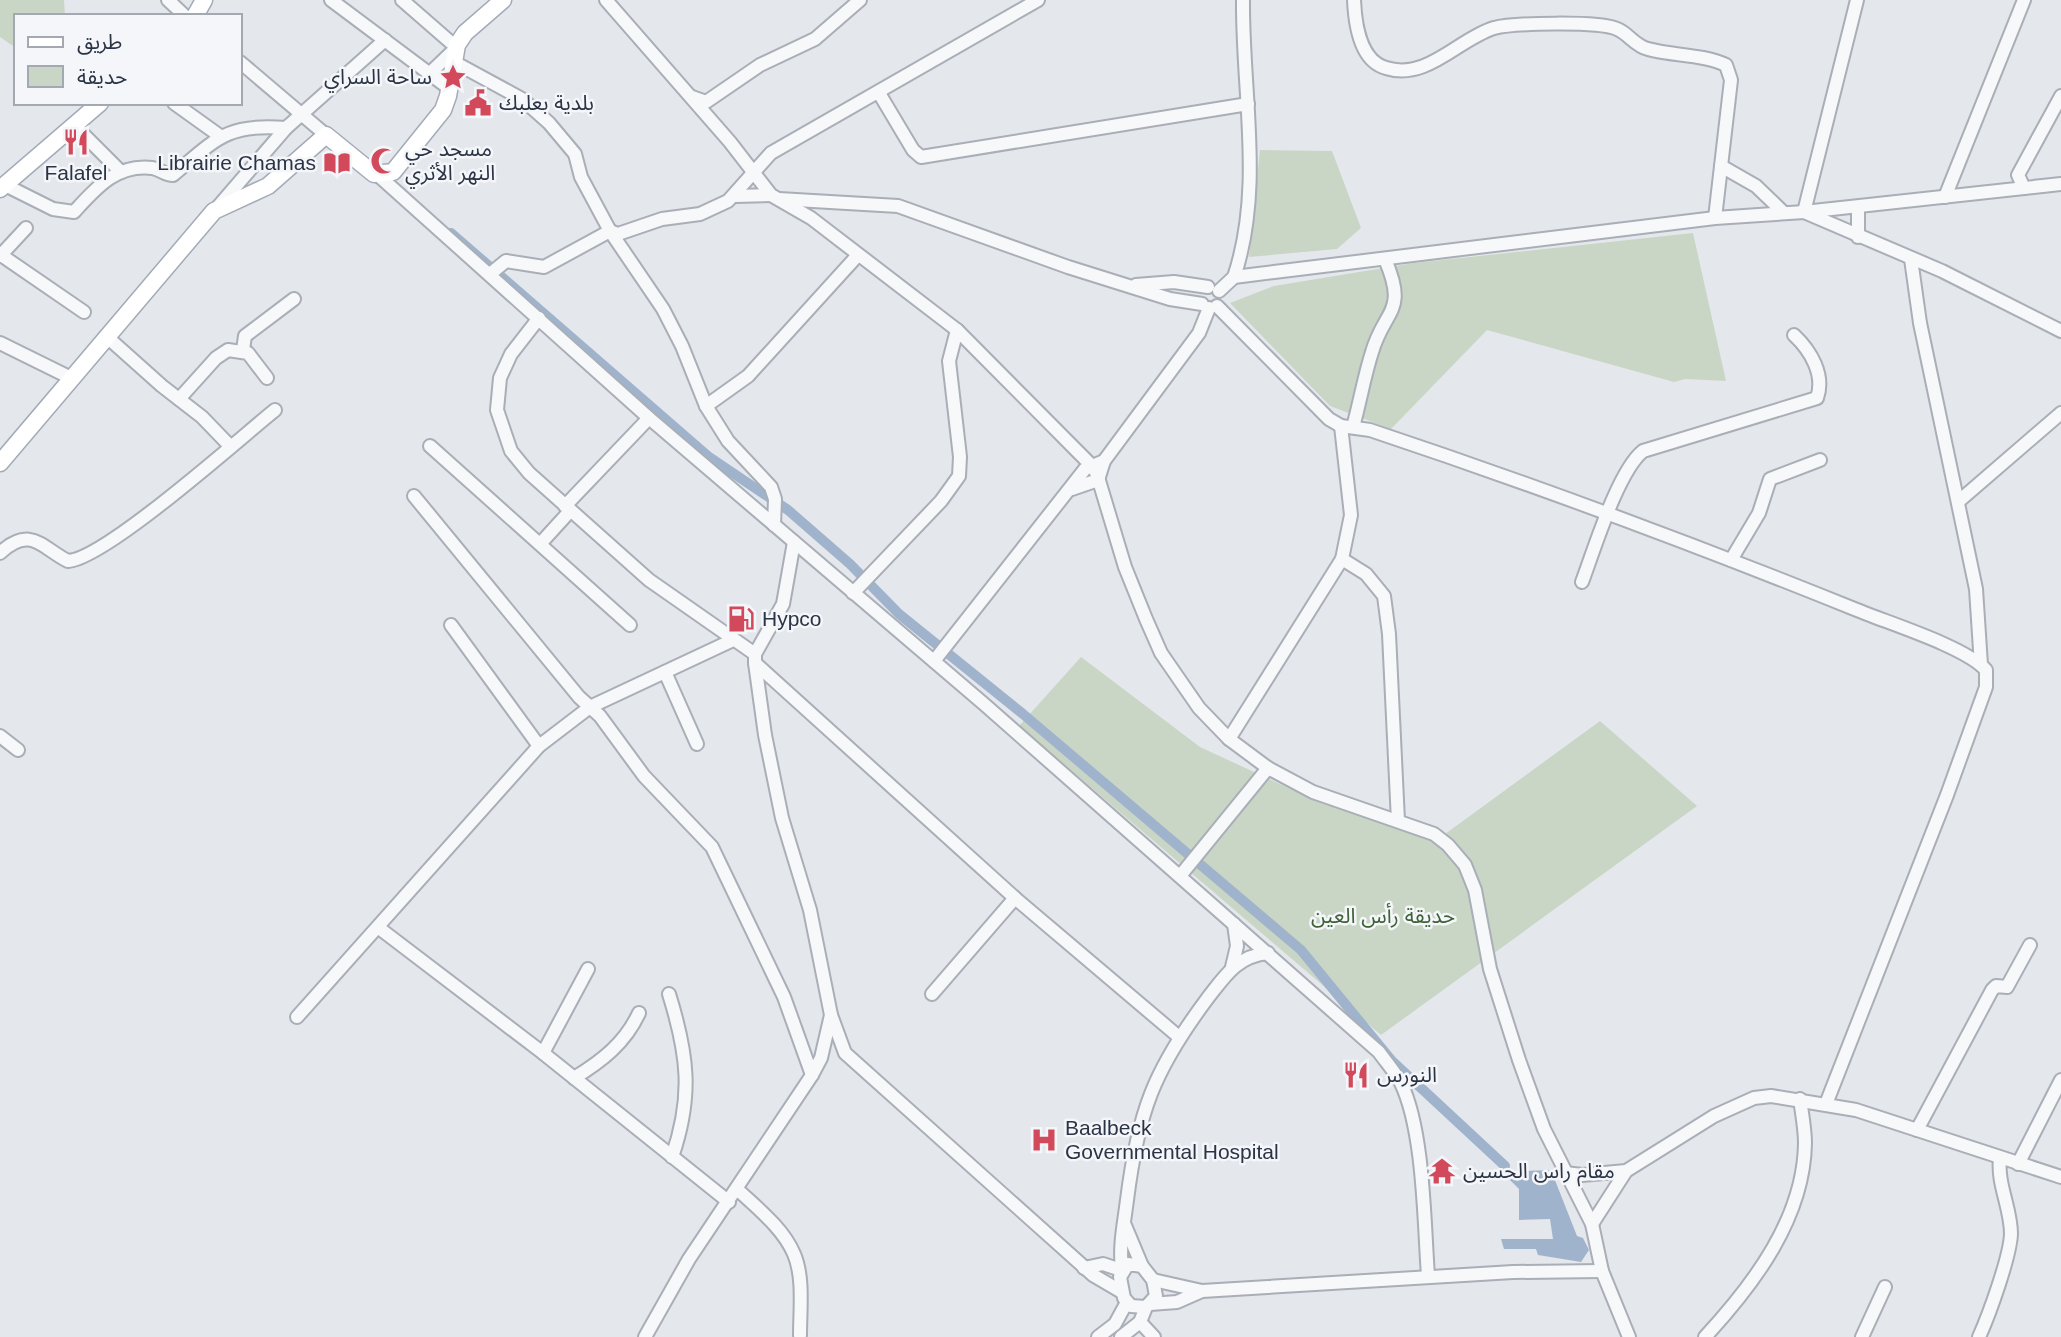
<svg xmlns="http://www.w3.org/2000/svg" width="2061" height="1337" font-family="Arial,'Noto Sans Arabic',sans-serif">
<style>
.green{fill:#c9d6c5}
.water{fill:#9fb4cc}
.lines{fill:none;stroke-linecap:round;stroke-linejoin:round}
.canal{stroke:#9fb4cc;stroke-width:10}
.minor-casing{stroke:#a9aeb7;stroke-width:16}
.major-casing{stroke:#a3abb8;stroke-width:19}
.minor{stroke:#f7f8fa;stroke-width:12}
.major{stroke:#fff;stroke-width:16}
.labels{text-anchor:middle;stroke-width:5;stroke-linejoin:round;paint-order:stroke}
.poi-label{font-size:21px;fill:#2b3445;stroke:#f4f6f9;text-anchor:start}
.park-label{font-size:21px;fill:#3f6138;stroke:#f4f6f9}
</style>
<rect width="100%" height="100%" fill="#e4e7ec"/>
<g class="green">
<polygon points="0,0 64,0 65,16 16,16 16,48 0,37"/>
<polygon points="1260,150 1332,151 1361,228 1337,249 1249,257"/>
<polygon points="1693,233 1726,381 1685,379 1674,382 1487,330 1391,429 1330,406 1230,303 1274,286 1414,263"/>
<polygon points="1081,657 1200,747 1323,804 1441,837 1600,721 1697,806 1381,1035 1019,726"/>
</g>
<polygon class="water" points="1551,1170 1577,1236 1583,1238 1589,1250 1581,1262 1538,1255 1536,1249 1504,1249 1501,1239 1553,1239 1550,1219 1519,1220 1519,1189 1502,1172"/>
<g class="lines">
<polyline class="canal" points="451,233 709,457 788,510 850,564 899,614 1023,714 1301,950 1392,1061 1505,1166"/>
<g class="minor-casing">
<g id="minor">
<polyline points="168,0 185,16"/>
<polyline points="331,0 450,89"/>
<polyline points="402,0 456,47"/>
<polyline points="606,0 730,142 771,195 811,218 957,330 1091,465 1097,474 1125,567 1146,619 1161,653 1199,708 1229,739 1268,768 1313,792 1434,834 1448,845 1465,865 1475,890 1490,969 1519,1060 1544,1129 1592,1224 1602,1271 1629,1337"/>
<path d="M1354,0C1355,23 1360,61 1386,68C1427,81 1458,39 1494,28C1513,23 1599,21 1617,29C1628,33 1635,46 1648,49C1673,56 1703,54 1726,65L1731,80L1715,218"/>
<polyline points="1857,0 1804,212 1942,271 2061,331"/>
<polyline points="240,62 326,135"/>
<polyline points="454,62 522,99 549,123 575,154 581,177 610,231 544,267 506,261 490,274"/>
<polyline points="430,73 455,49"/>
<polyline points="879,93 913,150 921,157 1248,104"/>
<polyline points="692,97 706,102 760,65 815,39 860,0"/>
<polyline points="174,103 220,136"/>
<polyline points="75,126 121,172"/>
<polyline points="1721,166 1756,186 1784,213"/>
<path d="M379,176L649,418L984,704L1379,1052C1386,1062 1395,1072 1401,1083C1424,1131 1424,1222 1428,1276"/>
<path d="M7,186L53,209L74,212C96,188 116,164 152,168C160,169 165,175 173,175C216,139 227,123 286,128"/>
<polyline points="2024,188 2018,175 2061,96"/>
<polyline points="735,196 771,195"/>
<polyline points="1945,197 2024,0"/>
<polyline points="779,199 898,206 1068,267 1170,299 1202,304"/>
<polyline points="217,208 286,128 385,40"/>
<polyline points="610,231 618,234 662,219 700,214 728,201 771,153 1038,0"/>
<polyline points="610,231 663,309 682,346 706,406 728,441 771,487 775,499 774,525"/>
<polyline points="1858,237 1858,207"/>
<polyline points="1,255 84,312"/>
<polyline points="0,256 26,228"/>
<polyline points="1911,259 1920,323 1976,589 1981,665"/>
<path d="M1234,277C1264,188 1242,92 1243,0"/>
<polyline points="1136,285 1174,282 1208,287"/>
<polyline points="1219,291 1234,277 1274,272 1715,218 1804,212 2061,184"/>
<path d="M1217,306L1329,419L1341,426L1370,430C1535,485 1696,545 1857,610C1888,623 1966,647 1986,670V687L1947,795L1826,1104"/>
<polyline points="539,318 511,354 500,378 497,410 511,451 529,473 649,580 755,654"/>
<polyline points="106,336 162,386 202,417 230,446"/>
<polyline points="0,343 71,378"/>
<polyline points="243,350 245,336 294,299"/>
<polyline points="179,399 216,358 228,350 248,353 267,378"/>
<polyline points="706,406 748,376 858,255"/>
<path d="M1353,427C1360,402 1364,377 1372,352C1385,308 1408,313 1385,259"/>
<polyline points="430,446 630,625"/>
<polyline points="1072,489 1098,480 1104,461 1199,333 1209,308"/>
<polyline points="414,496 579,697 600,716 644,776 712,847 784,997 812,1075"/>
<polyline points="1959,501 2061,413"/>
<polyline points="565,506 649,418"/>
<polyline points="794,542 783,604 755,654 755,663 765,735 782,818 810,910 831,1015 845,1053 1093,1275 1122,1292"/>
<polyline points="540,544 570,511"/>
<path d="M0,553C31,524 43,549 68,561C105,559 239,439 275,410"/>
<polyline points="1342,559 1366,574 1384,596 1389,634 1398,821"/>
<polyline points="1731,560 1759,513 1770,479 1820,460"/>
<path d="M1582,582C1594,550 1618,471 1643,451L1817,398C1825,375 1811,351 1794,335"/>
<polyline points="853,593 941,501 959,476 960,457 949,361 957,330"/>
<polyline points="451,625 539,746"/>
<polyline points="934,661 1085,469 1104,461"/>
<polyline points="755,663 1015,898 1179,1037"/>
<polyline points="665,672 697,744"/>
<polyline points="0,736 18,750"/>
<polyline points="1229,739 1342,559 1351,515 1341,426"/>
<polyline points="1180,876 1268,768"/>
<polyline points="379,928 543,1053 729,1202"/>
<polyline points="1232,967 1237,946 1234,924"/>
<path d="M669,994C688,1055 693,1096 672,1157"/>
<polyline points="932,994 1015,898"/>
<polyline points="297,1017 539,746 590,707 733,640"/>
<polyline points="543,1053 588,969"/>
<path d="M574,1078C602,1061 625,1043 639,1013"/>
<polyline points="1917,1130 1992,990 1996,986 2007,987 2030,945"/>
<polyline points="2018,1164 2061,1080"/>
<polyline points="1565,1173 1582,1175 1626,1171 1714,1116 1754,1098 1771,1096 1856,1110 2061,1177"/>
<path d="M737,1189C757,1208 783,1228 794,1254C804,1277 800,1310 800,1335"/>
<polyline points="1124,1223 1142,1266"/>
<polyline points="1592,1224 1626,1171"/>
<polygon points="1128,1264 1142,1266 1153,1280 1156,1296 1146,1307 1131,1306 1124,1298 1120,1277"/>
<polyline points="1084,1268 1103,1264 1121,1270"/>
<path d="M1122,1269C1119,1246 1124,1224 1127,1200C1138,1112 1154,1070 1207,999C1225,976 1237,956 1268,953"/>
<polyline points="1153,1280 1202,1291 1513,1272 1602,1271"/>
<polyline points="1150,1304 1177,1302 1202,1291"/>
<polyline points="1140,1322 1154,1337"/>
<polyline points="645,1337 689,1259 812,1075 821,1058 831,1015"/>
<polyline points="1098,1337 1115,1324 1127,1302"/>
<polyline points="1121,1337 1140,1322 1146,1307"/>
<path d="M1705,1337C1754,1284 1804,1218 1805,1143C1805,1129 1802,1114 1800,1099"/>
<polyline points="1862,1337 1885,1287"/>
<path d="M1979,1337C1989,1315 2010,1257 2011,1234C2011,1208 1997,1184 2000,1159"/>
</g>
</g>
<g class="major-casing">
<g id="major">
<polyline points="195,16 204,0"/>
<polyline points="0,189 100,103"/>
<polyline points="0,463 214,211 268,186 326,135 374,174 393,172 443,110 448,96 457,45 465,33 503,0"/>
</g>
</g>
<use href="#minor" class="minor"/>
<use href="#major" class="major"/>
</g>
<defs>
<g id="sight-bare" transform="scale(2.1)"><path d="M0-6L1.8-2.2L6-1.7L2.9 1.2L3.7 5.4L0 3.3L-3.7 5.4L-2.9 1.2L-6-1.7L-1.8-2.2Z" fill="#d1495b" stroke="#f4f6f9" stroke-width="2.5" paint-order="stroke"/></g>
<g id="civic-bare" transform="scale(2.1)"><path d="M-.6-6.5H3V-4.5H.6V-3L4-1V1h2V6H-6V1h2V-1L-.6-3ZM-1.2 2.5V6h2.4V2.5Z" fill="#d1495b" stroke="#f4f6f9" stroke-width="2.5" paint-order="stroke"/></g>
<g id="restaurant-bare" transform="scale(2.1)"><path d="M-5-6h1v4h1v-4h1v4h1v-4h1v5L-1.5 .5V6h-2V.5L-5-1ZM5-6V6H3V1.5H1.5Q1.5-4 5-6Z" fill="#d1495b" stroke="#f4f6f9" stroke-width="2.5" paint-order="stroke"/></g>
<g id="mosque-bare" transform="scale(2.1)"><path d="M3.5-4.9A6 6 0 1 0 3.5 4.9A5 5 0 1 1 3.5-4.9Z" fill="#d1495b" stroke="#f4f6f9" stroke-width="2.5" paint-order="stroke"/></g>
<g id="library-bare" transform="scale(2.1)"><path d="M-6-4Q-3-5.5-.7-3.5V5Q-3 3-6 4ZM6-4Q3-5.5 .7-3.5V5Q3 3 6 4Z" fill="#d1495b" stroke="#f4f6f9" stroke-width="2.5" paint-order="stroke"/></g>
<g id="fuel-bare" transform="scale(2.1)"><path d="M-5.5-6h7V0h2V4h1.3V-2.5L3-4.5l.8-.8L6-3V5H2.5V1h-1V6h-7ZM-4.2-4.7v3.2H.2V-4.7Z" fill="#d1495b" stroke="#f4f6f9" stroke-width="2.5" paint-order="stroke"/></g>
<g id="hospital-bare" transform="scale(2.1)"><path d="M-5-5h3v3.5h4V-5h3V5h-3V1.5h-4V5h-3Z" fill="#d1495b" stroke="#f4f6f9" stroke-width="2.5" paint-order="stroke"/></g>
<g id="temple-bare" transform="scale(2.1)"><path d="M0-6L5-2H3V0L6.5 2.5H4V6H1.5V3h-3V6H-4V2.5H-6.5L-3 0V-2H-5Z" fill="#d1495b" stroke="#f4f6f9" stroke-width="2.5" paint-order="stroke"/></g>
</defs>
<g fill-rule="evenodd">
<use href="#sight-bare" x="453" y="77"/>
<use href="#civic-bare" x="478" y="103"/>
<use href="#restaurant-bare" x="76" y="142"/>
<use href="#mosque-bare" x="384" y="161"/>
<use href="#library-bare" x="337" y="163"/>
<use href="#fuel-bare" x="741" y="619"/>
<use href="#restaurant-bare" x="1356" y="1075"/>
<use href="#hospital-bare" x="1044" y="1140"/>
<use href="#temple-bare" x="1442" y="1171"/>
</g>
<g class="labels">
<g class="poi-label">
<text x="432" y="84" text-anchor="end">ساحة السراي</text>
<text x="499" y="110">بلدية بعلبك</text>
<text x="405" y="156">مسجد حي<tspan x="405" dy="24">النهر الأثري</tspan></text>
<text x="316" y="170" text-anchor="end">Librairie Chamas</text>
<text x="76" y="180" text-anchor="middle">Falafel</text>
<text x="762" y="626">Hypco</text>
<text x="1377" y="1082">النورس</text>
<text x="1065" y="1135">Baalbeck<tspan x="1065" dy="24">Governmental Hospital</tspan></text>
<text x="1463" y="1178">مقام راس الحسين</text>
</g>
<g class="park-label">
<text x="1383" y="923">حديقة رأس العين</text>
</g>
</g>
<rect x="14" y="14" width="228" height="91" fill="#f4f6f9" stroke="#a4a8b1" stroke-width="2"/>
<rect x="28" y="37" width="35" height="10" fill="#ffffff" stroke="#a4a8b1" stroke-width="2"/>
<text x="77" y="49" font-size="21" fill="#2b3445">طريق</text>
<rect x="28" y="66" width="35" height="21" fill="#c9d6c5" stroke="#a4a8b1" stroke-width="2"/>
<text x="77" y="84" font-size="21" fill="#2b3445">حديقة</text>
</svg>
